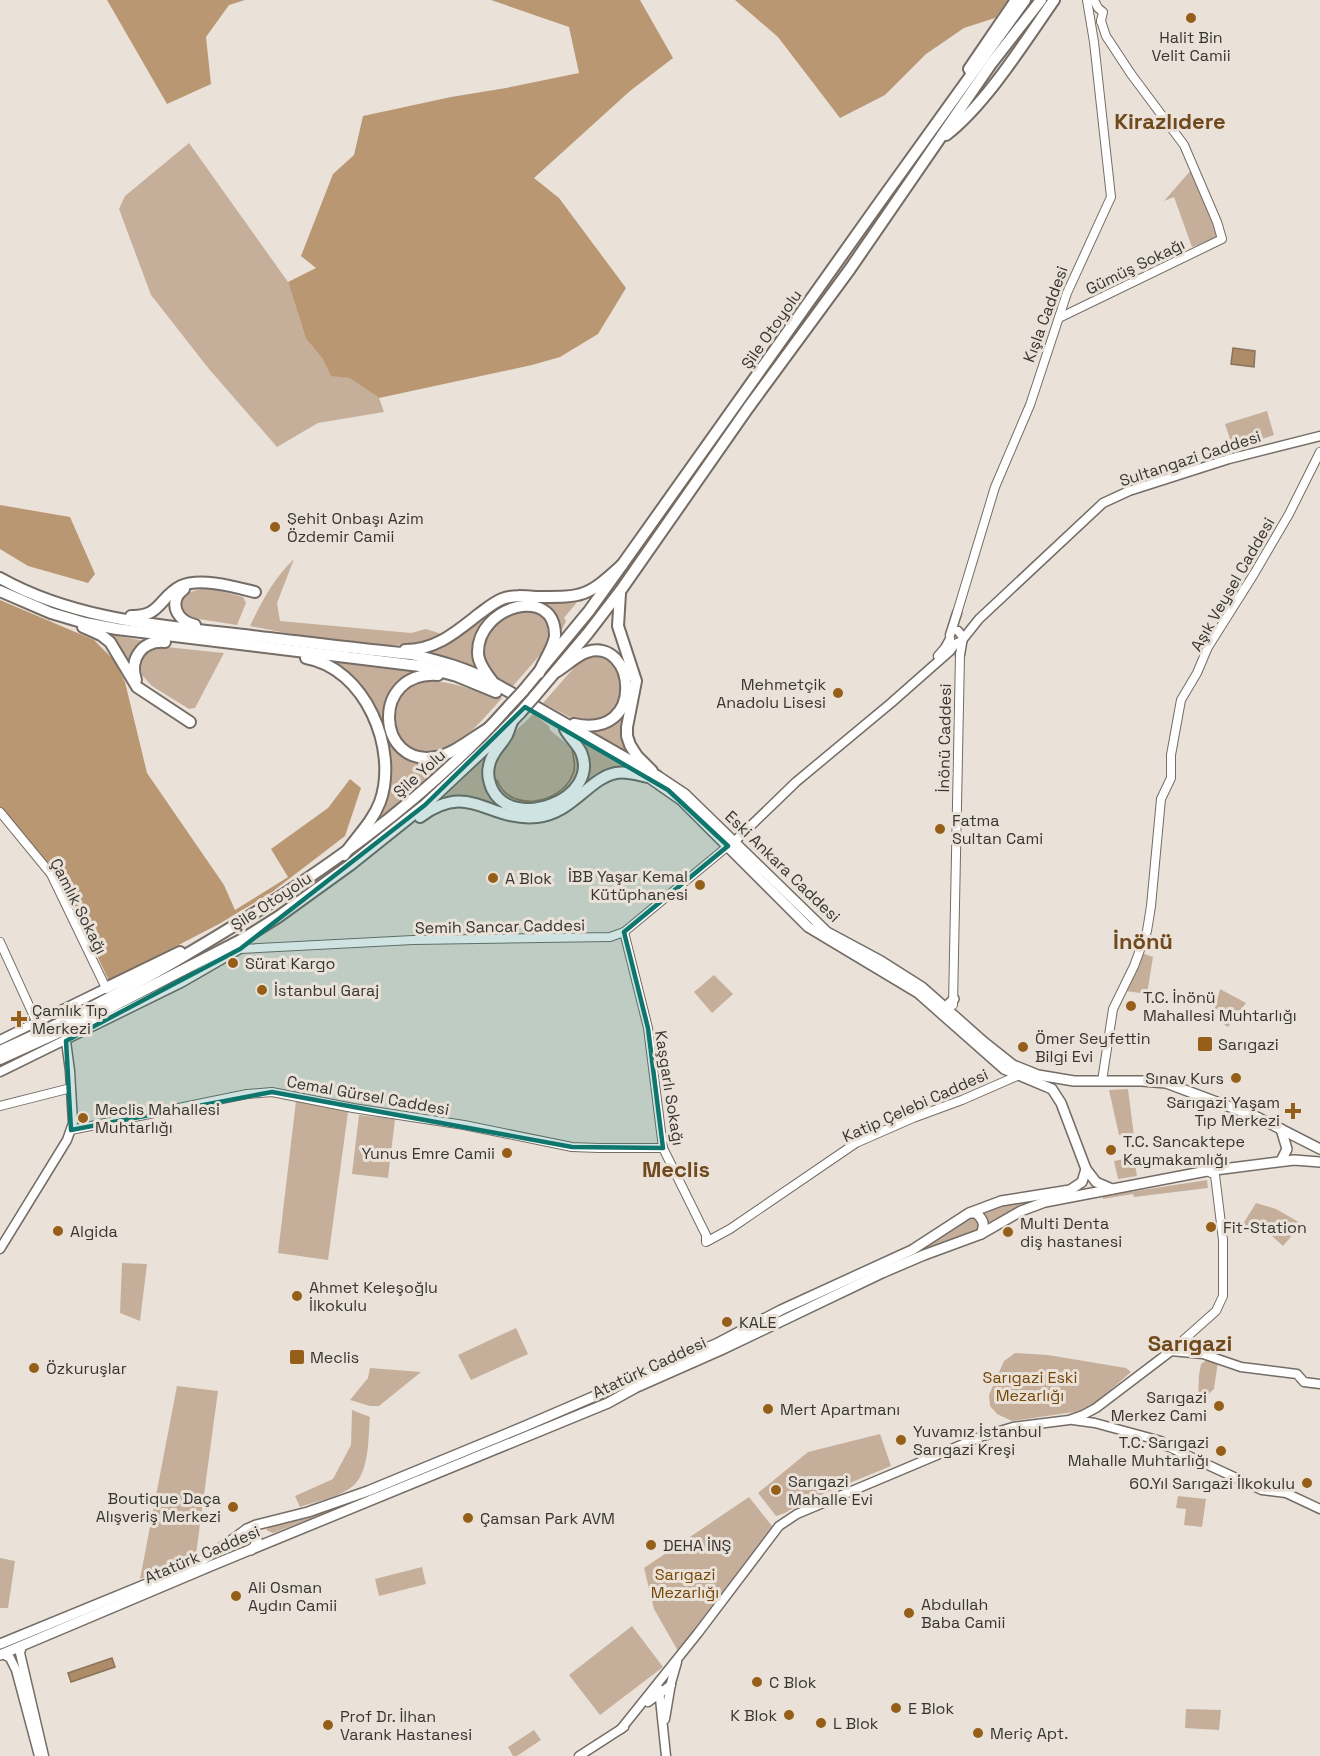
<svg xmlns="http://www.w3.org/2000/svg" width="1320" height="1756" font-family="'Space Grotesk',sans-serif">
<style>
.green{fill:#c5af9a}
.forest{fill:#ba9773}
.water{fill:#af8c69;stroke:#8b7258;stroke-width:1.5}
.lines{fill:none;stroke-linecap:round;stroke-linejoin:round}
.stream{stroke:#8b7258;stroke-width:1.5}
.tertiary-casing{stroke:#746c65;stroke-width:10}
.secondary-casing{stroke:#746c65;stroke-width:11}
.primary-casing{stroke:#746c65;stroke-width:12}
.trunk-casing{stroke:#746c65;stroke-width:14}
.motorway-casing{stroke:#746c65;stroke-width:14}
.tertiary{stroke:#fff;stroke-width:8}
.secondary{stroke:#fff;stroke-width:8}
.primary{stroke:#fff;stroke-width:9}
.trunk{stroke:#fff;stroke-width:10}
.motorway{stroke:#fff;stroke-width:10}
.trunk-bridge-casing{stroke:#746c65;stroke-width:14;stroke-linecap:butt}
.trunk-bridge{stroke:#fff;stroke-width:10}
.marked{fill:#0f766e;fill-opacity:0.2;stroke:#0f766e;stroke-width:4.5;stroke-linejoin:round}
.poi-dot{fill:#965f19;stroke:#eae2d9;stroke-width:2}
.labels{text-anchor:middle;stroke-width:6;stroke-linejoin:round;paint-order:stroke}
.poi-label{font-size:16px;fill:#383532;stroke:#eae2d9;text-anchor:start}
.street-label{font-size:16px;fill:#383532;stroke:#eae2d9}
.park-label{font-size:16px;fill:#764707;stroke:#eae2d9}
.district-label{font-size:22px;font-weight:bold;fill:#70491c;stroke:#eae2d9}
</style>
<rect width="100%" height="100%" fill="#eae2d9"/>
<g class="green">
<polygon points="189,143 288,282 306,339 322,358 331,375 349,378 379,398 384,412 318,423 277,447 209,369 151,295 119,209 125,196"/>
<polygon points="1192,169 1220,237 1192,247 1174,197 1164,201"/>
<polygon points="1267,411 1274,435 1233,448 1225,424"/>
<path d="M294,559L277,603L280,621L411,633L426,629L445,635L423,643L383,646L317,639L250,626C262,601 274,578 294,559Z"/>
<path d="M202,589H213L243,597L246,603L237,625L186,617C174,598 183,593 202,589Z"/>
<polygon points="589,596 581,602 578,601 564,618 566,621 559,636 558,626 525,601 483,625 480,671 419,652 463,631 497,608 509,603"/>
<path d="M528,609L536,611L545,616L550,635L547,647L513,686C504,682 491,677 486,668C477,648 490,622 509,613C514,610 522,610 528,609Z"/>
<polygon points="109,634 144,641 133,653 130,666 122,651"/>
<path d="M157,646L224,653L195,708L189,709L152,686L142,675C139,660 144,652 157,646Z"/>
<path d="M595,653L613,661C624,689 627,695 607,719L579,722L543,703L579,662Z"/>
<path d="M327,660L422,671C385,683 374,713 395,746L445,759L414,790L375,822L385,796L373,708Z"/>
<path d="M417,680C445,681 463,685 488,696L490,693L502,698C487,715 461,746 440,752C435,753 431,753 426,752C399,749 385,723 396,698C400,690 410,685 417,680Z"/>
<path d="M533,714L549,726L550,730L568,745L573,752L575,750C592,807 500,822 494,778C493,772 492,767 495,760C502,742 519,728 533,714Z"/>
<path d="M623,714C621,729 622,741 628,755L586,730L606,728Z"/>
<polygon points="576,739 623,767 607,771 582,788"/>
<polygon points="490,754 484,770 506,809 471,797 454,796 440,801"/>
<polygon points="1142,953 1153,957 1147,994 1126,991"/>
<polygon points="714,975 733,994 712,1013 694,992"/>
<polygon points="1220,989 1246,1003 1228,1027 1218,1020 1221,1013 1215,1008"/>
<polygon points="1128,1089 1134,1136 1119,1135 1109,1090"/>
<polygon points="296,1101 348,1112 328,1260 278,1253"/>
<polygon points="359,1115 395,1119 388,1178 352,1174"/>
<polygon points="1133,1154 1137,1176 1118,1179 1114,1161 1129,1158 1129,1155"/>
<polygon points="1207,1180 1208,1188 1134,1197 1133,1194 1103,1199 1103,1196"/>
<polygon points="1078,1191 1078,1192 989,1226 983,1212 1016,1203"/>
<polygon points="1256,1203 1276,1209 1302,1224 1283,1246 1263,1228 1256,1236 1234,1226 1237,1222 1243,1224"/>
<polygon points="970,1216 974,1216 980,1226 977,1232 616,1394 614,1393 919,1251"/>
<polygon points="122,1263 147,1264 140,1321 120,1313"/>
<polygon points="516,1328 528,1354 471,1380 458,1355"/>
<polygon points="1015,1353 1048,1355 1126,1368 1131,1372 1091,1407 1074,1412 1012,1421 997,1414 990,1406 989,1395 1004,1361"/>
<polygon points="1207,1360 1218,1362 1214,1389 1198,1404 1199,1375 1201,1364"/>
<polygon points="370,1368 421,1372 379,1406 370,1406 350,1400 368,1378"/>
<polygon points="177,1386 218,1391 196,1554 140,1579"/>
<path d="M352,1410L370,1417C368,1437 370,1471 353,1486C340,1497 317,1501 300,1507L295,1496L333,1479L351,1445Z"/>
<polygon points="880,1434 891,1466 801,1503 785,1513 776,1516 758,1493 808,1452"/>
<polygon points="363,1496 364,1499 273,1533 266,1530 269,1526 319,1513"/>
<polygon points="1178,1496 1206,1499 1202,1527 1184,1525 1186,1509 1176,1508"/>
<polygon points="749,1497 772,1526 678,1651 654,1609 644,1568"/>
<polygon points="0,1558 15,1561 8,1608 0,1608"/>
<polygon points="422,1567 426,1584 379,1596 375,1579"/>
<polygon points="632,1626 663,1667 600,1715 569,1675"/>
<polygon points="1186,1709 1221,1710 1219,1730 1185,1728"/>
<polygon points="534,1730 541,1740 517,1756 513,1756 508,1747"/>
</g>
<g class="forest">
<polygon points="107,0 245,0 229,5 206,37 211,84 167,104"/>
<polygon points="491,0 640,0 673,58 630,91 534,178 559,198 626,288 598,334 560,357 532,365 379,398 349,378 331,376 322,358 306,339 288,282 316,268 301,256 333,174 354,155 363,116 451,97 506,88 579,73 569,27"/>
<polygon points="735,0 1008,0 995,18 964,28 926,54 885,95 840,118 778,37"/>
<polygon points="0,505 70,517 95,574 88,583 28,566 0,549"/>
<polygon points="0,600 94,640 114,660 125,682 147,773 224,885 235,910 288,877 271,849 328,808 350,779 361,788 345,836 272,892 219,924 109,981 77,913 50,865 0,807"/>
</g>
<g class="water">
<polygon points="1233,348 1255,351 1254,367 1231,364"/>
<polygon points="112,1658 115,1667 71,1682 68,1673"/>
</g>
<g class="lines">
<path class="stream" d="M497,780C509,813 560,804 572,776C577,766 573,758 572,748"/>
<g class="tertiary-casing">
<g id="tertiary">
<polyline points="1094,0 1098,8 1103,12 1101,21"/>
<polyline points="1059,318 1222,239 1217,222 1184,145 1131,74 1106,36 1101,21"/>
<polyline points="957,613 995,487 1030,405 1067,293 1111,197 1094,42 1087,0"/>
<polyline points="0,812 51,874 106,988"/>
<polyline points="624,932 648,1028 663,1148 706,1235 706,1242 730,1229 856,1143 913,1118 962,1100 1017,1076"/>
<polyline points="0,942 37,1023"/>
<polyline points="240,949 413,940 610,937 624,932 728,846"/>
<polyline points="953,1005 960,655"/>
<polyline points="1102,1081 1113,1009 1134,966 1147,931 1151,906 1161,799 1171,778 1171,755 1181,700 1197,673 1208,647 1254,574 1289,514 1320,452"/>
<polyline points="0,1106 71,1088"/>
<polyline points="71,1130 247,1094 272,1092 353,1108 464,1125 572,1147 599,1148 663,1148"/>
<polyline points="1171,1351 1216,1311 1223,1296 1223,1240 1215,1175 1207,1171"/>
</g>
</g>
<g class="secondary-casing">
<g id="secondary">
<polyline points="958,631 963,637 960,655"/>
<polyline points="950,635 957,613"/>
<polyline points="963,639 979,619 1103,503 1129,491 1229,459 1320,436"/>
<polyline points="938,656 945,648 950,639"/>
<polyline points="735,841 796,782 891,703 950,651 955,644 962,641"/>
<polyline points="0,1040 106,988"/>
<polyline points="0,1072 181,983 240,949"/>
<polyline points="0,1249 67,1140 73,1123 70,1071 66,1041"/>
<polyline points="1073,1420 1095,1423 1161,1441 1167,1446 1262,1490 1286,1493 1320,1509"/>
<polyline points="22,1646 20,1653 44,1756"/>
<polyline points="3,1654 10,1658 16,1670 39,1756"/>
<polyline points="659,1689 666,1756"/>
<polyline points="648,1702 671,1685"/>
<polyline points="665,1719 671,1683 677,1662"/>
<polyline points="621,1729 698,1633 779,1526 797,1514 980,1437 1013,1427 1069,1420 1083,1415 1096,1408 1171,1351 1203,1354 1241,1367 1297,1374 1304,1382 1320,1384"/>
<polyline points="579,1756 624,1727"/>
</g>
</g>
<g class="primary-casing">
<g id="primary">
<polyline points="658,776 685,794 827,932 881,961 922,987 984,1042 1013,1065 1038,1075 1074,1081 1142,1081 1166,1083 1257,1117 1320,1149"/>
<polyline points="940,1007 946,1007 954,999"/>
<polyline points="1281,1161 1287,1149 1281,1129"/>
<polyline points="1086,1169 1096,1182 1112,1189"/>
<path d="M970,1213H976C984,1220 985,1225 981,1234"/>
<polyline points="247,1529 257,1539 255,1546 251,1550"/>
<polyline points="0,1644 193,1565 214,1553 247,1529 256,1525 308,1512 368,1491 523,1427 716,1344 781,1310 912,1250 969,1213 1001,1201 1070,1190 1082,1182 1086,1169 1061,1103 1052,1089 1004,1069 918,993 808,927 681,800 648,777"/>
<polyline points="0,1655 213,1565 608,1403 635,1388 721,1350 882,1273 924,1255 981,1234 1021,1211 1045,1202 1207,1171 1294,1160 1320,1162"/>
</g>
</g>
<g class="trunk-casing">
<g id="trunk">
<polyline points="969,69 1016,0"/>
<path d="M946,135C986,104 1024,43 1054,0"/>
<polyline points="620,593 618,626 636,681 627,727 627,736 630,745 637,756 652,771"/>
<polyline points="523,691 589,611 622,565 877,206 1025,0"/>
<polyline points="534,697 588,633 621,590 748,408 850,269 991,64 1041,0"/>
<path d="M420,817C470,780 488,822 537,817C573,813 589,778 616,773C627,771 638,775 648,777"/>
<polyline points="106,988 180,952"/>
<path d="M0,1051C72,1019 142,982 209,941C319,875 424,802 509,706"/>
<polyline points="0,1059 88,1019 243,939 278,917 350,865 425,805 488,746 520,713"/>
</g>
</g>
<g class="motorway-casing">
<g id="motorway">
<path d="M0,578C77,621 166,626 252,636C305,642 358,649 411,654C439,661 466,668 492,682L657,776"/>
<path d="M184,589C167,602 177,621 195,625"/>
<polyline points="0,591 51,613 85,623 117,629 420,666 457,676 496,692"/>
<path d="M131,616C161,617 159,597 181,586C200,577 235,587 255,592"/>
<polyline points="83,627 101,635 110,642 137,687 190,722"/>
<path d="M405,650C436,650 456,632 479,614C486,609 494,602 502,599C512,595 524,596 535,597C583,597 586,598 622,565"/>
<path d="M306,658C365,668 399,749 380,802C372,823 356,837 344,855"/>
<path d="M556,672C566,666 577,655 587,652C635,636 648,740 574,724"/>
<path d="M438,675C370,670 376,768 436,757C455,753 472,738 489,728"/>
<path d="M136,680C129,659 142,640 165,642"/>
<path d="M492,681C486,673 478,663 478,653C477,606 555,584 555,635C555,645 543,662 539,673"/>
<path d="M512,722C510,726 509,731 507,735C501,746 491,753 489,766C487,774 489,782 492,789C513,832 601,799 581,752C577,744 569,737 565,729"/>
</g>
</g>
<use href="#tertiary" class="tertiary"/>
<use href="#secondary" class="secondary"/>
<use href="#primary" class="primary"/>
<use href="#trunk" class="trunk"/>
<use href="#motorway" class="motorway"/>
<g class="trunk-bridge-casing">
<g id="trunk-bridge">
<polyline points="509,706 523,691"/>
<polyline points="520,713 534,697"/>
</g>
</g>
<use href="#trunk-bridge" class="trunk-bridge"/>
</g>
<path class="marked" d="M525,707L668,790L728,846L624,932L648,1028L663,1148L572,1147L272,1092L71,1130L66,1041L240,949L425,805Z"/>
<g class="poi-dot">
<circle cx="1191" cy="18" r="6"/>
<circle cx="275" cy="527" r="6"/>
<circle cx="838" cy="693" r="6"/>
<circle cx="940" cy="829" r="6"/>
<circle cx="493" cy="878" r="6"/>
<circle cx="700" cy="885" r="6"/>
<circle cx="233" cy="963" r="6"/>
<circle cx="262" cy="990" r="6"/>
<circle cx="1131" cy="1006" r="6"/>
<path d="M16 1010h6v6h6v6h-6v6h-6v-6h-6v-6h6z"/>
<rect x="1197" y="1036" width="16" height="16" rx="3"/>
<circle cx="1023" cy="1047" r="6"/>
<circle cx="1236" cy="1078" r="6"/>
<path d="M1290 1102h6v6h6v6h-6v6h-6v-6h-6v-6h6z"/>
<circle cx="83" cy="1118" r="6"/>
<circle cx="1111" cy="1150" r="6"/>
<circle cx="507" cy="1153" r="6"/>
<circle cx="1211" cy="1227" r="6"/>
<circle cx="58" cy="1231" r="6"/>
<circle cx="1008" cy="1232" r="6"/>
<circle cx="297" cy="1296" r="6"/>
<circle cx="727" cy="1322" r="6"/>
<rect x="289" y="1349" width="16" height="16" rx="3"/>
<circle cx="34" cy="1368" r="6"/>
<circle cx="1219" cy="1406" r="6"/>
<circle cx="768" cy="1409" r="6"/>
<circle cx="901" cy="1440" r="6"/>
<circle cx="1221" cy="1451" r="6"/>
<circle cx="1307" cy="1483" r="6"/>
<circle cx="776" cy="1490" r="6"/>
<circle cx="233" cy="1507" r="6"/>
<circle cx="468" cy="1518" r="6"/>
<circle cx="651" cy="1545" r="6"/>
<circle cx="236" cy="1596" r="6"/>
<circle cx="909" cy="1613" r="6"/>
<circle cx="757" cy="1682" r="6"/>
<circle cx="896" cy="1708" r="6"/>
<circle cx="789" cy="1715" r="6"/>
<circle cx="821" cy="1723" r="6"/>
<circle cx="328" cy="1725" r="6"/>
<circle cx="978" cy="1733" r="6"/>
</g>
<g class="labels">
<g class="poi-label">
<text x="1191" y="43" text-anchor="middle">Halit Bin<tspan x="1191" dy="18">Velit Camii</tspan></text>
<text x="287" y="524">Şehit Onbaşı Azim<tspan x="287" dy="18">Özdemir Camii</tspan></text>
<text x="826" y="690" text-anchor="end">Mehmetçik<tspan x="826" dy="18">Anadolu Lisesi</tspan></text>
<text x="952" y="826">Fatma<tspan x="952" dy="18">Sultan Cami</tspan></text>
<text x="688" y="882" text-anchor="end">İBB Yaşar Kemal<tspan x="688" dy="18">Kütüphanesi</tspan></text>
<text x="505" y="884">A Blok</text>
<text x="245" y="969">Sürat Kargo</text>
<text x="274" y="996">İstanbul Garaj</text>
<text x="1143" y="1003">T.C. İnönü<tspan x="1143" dy="18">Mahallesi Muhtarlığı</tspan></text>
<text x="32" y="1016">Çamlık Tıp<tspan x="32" dy="18">Merkezi</tspan></text>
<text x="1035" y="1044">Ömer Seyfettin<tspan x="1035" dy="18">Bilgi Evi</tspan></text>
<text x="1218" y="1050">Sarıgazi</text>
<text x="1224" y="1084" text-anchor="end">Sınav Kurs</text>
<text x="1280" y="1108" text-anchor="end">Sarıgazi Yaşam<tspan x="1280" dy="18">Tıp Merkezi</tspan></text>
<text x="95" y="1115">Meclis Mahallesi<tspan x="95" dy="18">Muhtarlığı</tspan></text>
<text x="1123" y="1147">T.C. Sancaktepe<tspan x="1123" dy="18">Kaymakamlığı</tspan></text>
<text x="495" y="1159" text-anchor="end">Yunus Emre Camii</text>
<text x="1020" y="1229">Multi Denta<tspan x="1020" dy="18">diş hastanesi</tspan></text>
<text x="1223" y="1233">Fit-Station</text>
<text x="70" y="1237">Algida</text>
<text x="309" y="1293">Ahmet Keleşoğlu<tspan x="309" dy="18">İlkokulu</tspan></text>
<text x="739" y="1328">KALE</text>
<text x="310" y="1363">Meclis</text>
<text x="46" y="1374">Özkuruşlar</text>
<text x="1207" y="1403" text-anchor="end">Sarıgazi<tspan x="1207" dy="18">Merkez Cami</tspan></text>
<text x="780" y="1415">Mert Apartmanı</text>
<text x="913" y="1437">Yuvamız İstanbul<tspan x="913" dy="18">Sarıgazi Kreşi</tspan></text>
<text x="1209" y="1448" text-anchor="end">T.C. Sarıgazi<tspan x="1209" dy="18">Mahalle Muhtarlığı</tspan></text>
<text x="788" y="1487">Sarıgazi<tspan x="788" dy="18">Mahalle Evi</tspan></text>
<text x="1295" y="1489" text-anchor="end">60.Yıl Sarıgazi İlkokulu</text>
<text x="221" y="1504" text-anchor="end">Boutique Daça<tspan x="221" dy="18">Alışveriş Merkezi</tspan></text>
<text x="480" y="1524">Çamsan Park AVM</text>
<text x="663" y="1551">DEHA İNŞ</text>
<text x="248" y="1593">Ali Osman<tspan x="248" dy="18">Aydın Camii</tspan></text>
<text x="921" y="1610">Abdullah<tspan x="921" dy="18">Baba Camii</tspan></text>
<text x="769" y="1688">C Blok</text>
<text x="908" y="1714">E Blok</text>
<text x="777" y="1721" text-anchor="end">K Blok</text>
<text x="340" y="1722">Prof Dr. İlhan<tspan x="340" dy="18">Varank Hastanesi</tspan></text>
<text x="833" y="1729">L Blok</text>
<text x="990" y="1739">Meriç Apt.</text>
</g>
<g class="street-label">
<text transform="translate(1135 266) rotate(-26)" y="6">Gümüş Sokağı</text>
<text transform="translate(1045 314) rotate(-70)" y="6">Kışla Caddesi</text>
<text transform="translate(771 329) rotate(-55)" y="6">Şile Otoyolu</text>
<text transform="translate(1190 458) rotate(-18)" y="6">Sultangazi Caddesi</text>
<text transform="translate(1232 584) rotate(-60)" y="6">Aşık Veysel Caddesi</text>
<text transform="translate(944 738) rotate(-89)" y="6">İnönü Caddesi</text>
<text transform="translate(419 773) rotate(-42)" y="6">Şile Yolu</text>
<text transform="translate(783 866) rotate(44)" y="6">Eski Ankara Caddesi</text>
<text transform="translate(271 901) rotate(-33)" y="6">Şile Otoyolu</text>
<text transform="translate(79 906) rotate(63)" y="6">Çamlık Sokağı</text>
<text transform="translate(500 926) rotate(-1)" y="6">Semih Sancar Caddesi</text>
<text transform="translate(670 1088) rotate(81)" y="6">Kaşgarlı Sokağı</text>
<text transform="translate(368 1095) rotate(10)" y="6">Cemal Gürsel Caddesi</text>
<text transform="translate(915 1105) rotate(-24)" y="6">Katip Çelebi Caddesi</text>
<text transform="translate(649 1367) rotate(-25)" y="6">Atatürk Caddesi</text>
<text transform="translate(202 1554) rotate(-23)" y="6">Atatürk Caddesi</text>
</g>
<g class="park-label">
<text x="1030" y="1383">Sarıgazi Eski<tspan x="1030" dy="18">Mezarlığı</tspan></text>
<text x="685" y="1580">Sarıgazi<tspan x="685" dy="18">Mezarlığı</tspan></text>
</g>
<g class="district-label">
<text x="1170" y="129">Kirazlıdere</text>
<text x="1143" y="949">İnönü</text>
<text x="676" y="1177">Meclis</text>
<text x="1190" y="1351">Sarıgazi</text>
</g>
</g>
</svg>
